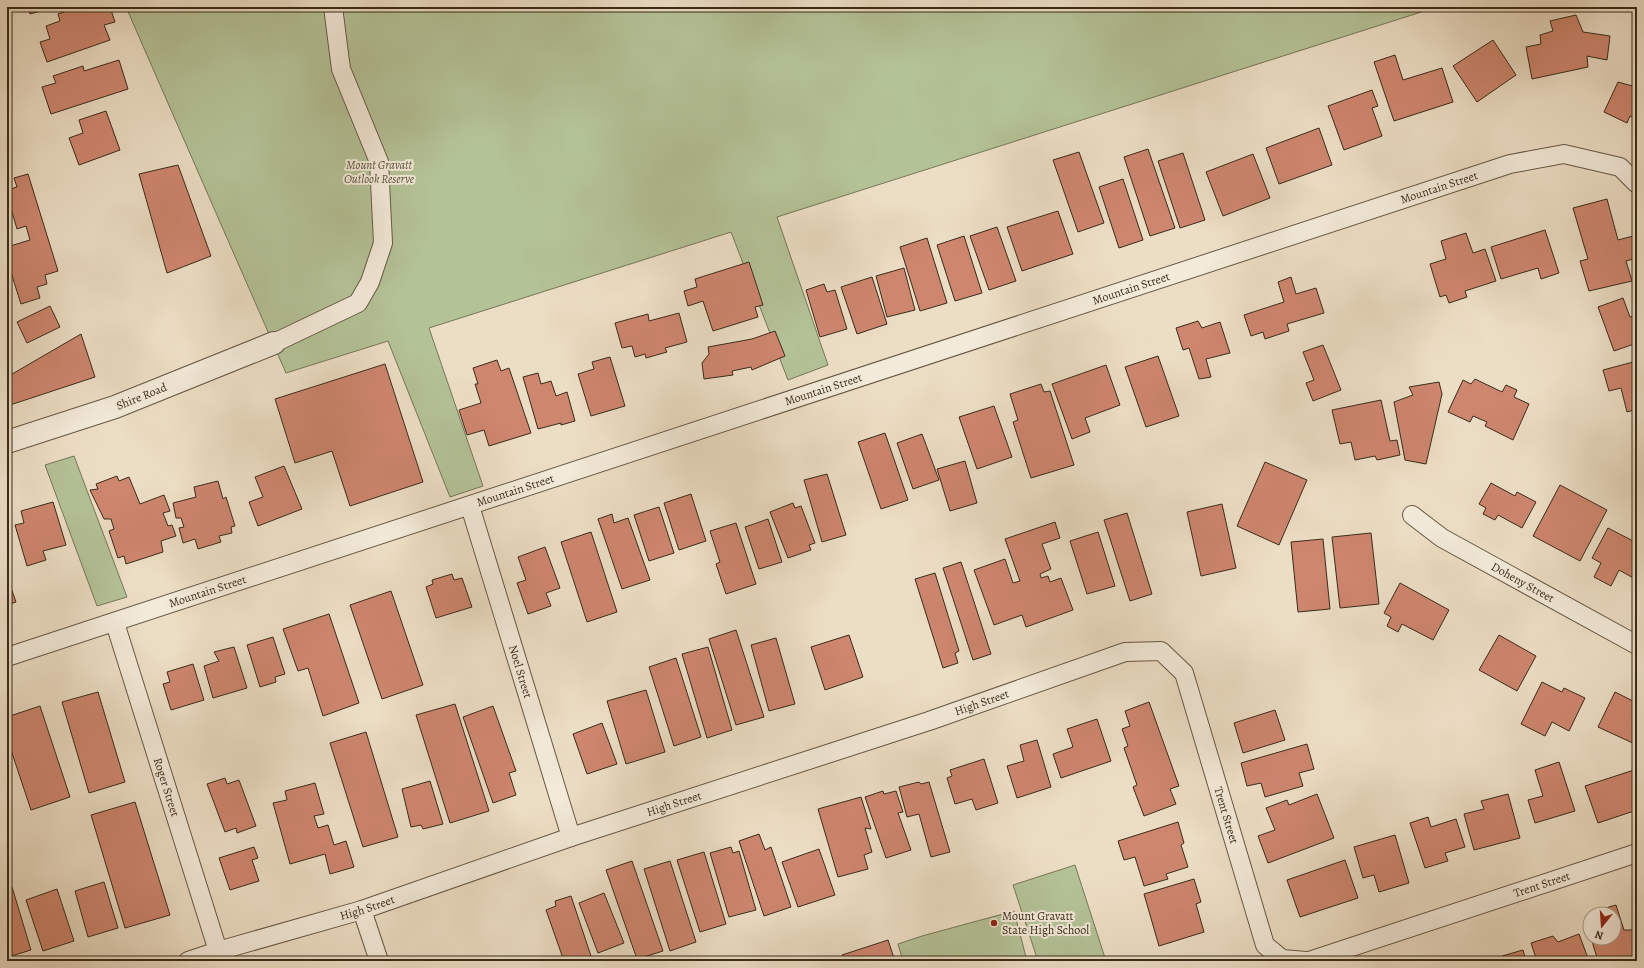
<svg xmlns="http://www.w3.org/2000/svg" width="1644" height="968" font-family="Alegreya,serif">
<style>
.green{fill:#b4c297;stroke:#767658}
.building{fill:#ce866f;stroke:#392b1a}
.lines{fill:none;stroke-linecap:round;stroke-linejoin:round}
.minor-casing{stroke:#665845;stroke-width:20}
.tertiary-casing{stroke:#665845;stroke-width:24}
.minor{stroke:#f3ead9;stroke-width:18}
.tertiary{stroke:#f3ead9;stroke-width:22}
.poi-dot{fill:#8f2418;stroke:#f3ead9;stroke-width:1.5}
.labels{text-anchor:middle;stroke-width:4;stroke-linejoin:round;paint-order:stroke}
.park-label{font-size:12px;font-style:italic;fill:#585139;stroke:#f3ead9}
.street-label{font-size:12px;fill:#392b1a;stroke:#f3ead9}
.poi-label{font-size:12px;fill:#392b1a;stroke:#f3ead9;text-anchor:start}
</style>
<rect width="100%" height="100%" fill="#ecdec5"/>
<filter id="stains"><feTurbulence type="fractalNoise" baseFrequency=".005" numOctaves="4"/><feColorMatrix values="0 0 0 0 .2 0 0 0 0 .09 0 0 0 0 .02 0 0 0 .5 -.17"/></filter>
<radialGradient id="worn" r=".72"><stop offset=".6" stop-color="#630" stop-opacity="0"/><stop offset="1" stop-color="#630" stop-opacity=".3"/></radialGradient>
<g class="green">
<polygon points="126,7 1437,7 777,217 828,365 788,380 731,232 429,328 483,486 450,497 388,341 286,373"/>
<polygon points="74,456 127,597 97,606 45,465"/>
<polygon points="1075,865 1106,961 1038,961 1013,885"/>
<polygon points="1014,911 1027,961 903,961 898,944 922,936"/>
</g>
<g class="building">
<polygon points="28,7 55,7 30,14"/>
<polygon points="78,7 110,7 115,22 104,25 110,40 47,62 40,42 50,39 46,26 60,21 58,14"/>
<polygon points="1080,7 1114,7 1109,9 1093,10"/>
<polygon points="1576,15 1583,32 1610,36 1607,60 1587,56 1588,67 1532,79 1526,47 1541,44 1540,35 1553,31 1550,21"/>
<polygon points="1634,39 1637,39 1637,69"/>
<polygon points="1493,40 1516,75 1477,102 1453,66"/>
<polygon points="1395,55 1403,80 1442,68 1453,102 1394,121 1374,62"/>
<polygon points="119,60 128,89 51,114 42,87 56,83 53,76 83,66 84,71"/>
<polygon points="1618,82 1636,87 1637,86 1637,120 1630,116 1627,123 1604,112"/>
<polygon points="1372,90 1378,106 1372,108 1382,136 1344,150 1328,106"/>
<polygon points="106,111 120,150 79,165 69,138 83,133 79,120"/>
<polygon points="1319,128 1332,165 1279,184 1266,148"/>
<polygon points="1148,149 1175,228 1150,236 1124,157"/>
<polygon points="1079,152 1104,223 1078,232 1053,160"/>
<polygon points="1183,153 1205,220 1180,228 1158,161"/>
<polygon points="1253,154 1270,198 1223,216 1206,172"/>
<polygon points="178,165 211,256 167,273 139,174"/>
<polygon points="28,174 58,271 45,275 47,284 37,287 40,298 21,304 7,260 7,247 30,240 26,226 17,229 7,195 7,190 17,187 14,178"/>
<polygon points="1123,179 1143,240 1119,248 1099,187"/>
<polygon points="1607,199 1618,240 1637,235 1637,258 1626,261 1632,281 1589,291 1580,261 1588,259 1573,208"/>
<polygon points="1058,211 1073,254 1022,271 1007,227"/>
<polygon points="997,227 1016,281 989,290 970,236"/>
<polygon points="1545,230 1559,273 1541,279 1538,268 1501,279 1491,247"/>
<polygon points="1466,233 1473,253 1485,249 1496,281 1465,291 1467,297 1449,303 1446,295 1440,297 1430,264 1446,259 1441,241"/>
<polygon points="964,236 982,293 955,301 937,245"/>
<polygon points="927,238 947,303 920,311 900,247"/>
<polygon points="749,262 763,305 755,307 758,317 713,331 703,301 688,306 684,291 697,287 695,279"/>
<polygon points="904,268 915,310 887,317 876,276"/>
<polygon points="872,277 887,324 857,334 841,287"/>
<polygon points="1291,277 1296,294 1316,288 1324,313 1287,324 1289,331 1265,339 1263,332 1251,336 1244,315 1284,302 1278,282"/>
<polygon points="824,284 827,292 835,290 847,329 820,337 806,290"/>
<polygon points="1623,298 1630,317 1636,315 1637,318 1637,343 1614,351 1598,307"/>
<polygon points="50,306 60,327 27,343 17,322"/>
<polygon points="679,313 687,342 665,348 667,352 646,358 645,354 635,357 632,346 622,348 615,323 648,314 649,321"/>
<polygon points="1198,321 1202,328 1220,322 1230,353 1206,359 1211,377 1199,379 1189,348 1183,350 1176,328"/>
<polygon points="775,331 785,356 752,370 751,367 732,371 733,375 704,379 702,363 709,354 708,347 752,339"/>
<polygon points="81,334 95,377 7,406 7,377"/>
<polygon points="1323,345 1341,390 1313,401 1306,383 1314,380 1303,352"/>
<polygon points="1158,356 1179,416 1146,427 1125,367"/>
<polygon points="610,357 625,406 591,416 578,374 594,369 592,362"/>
<polygon points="497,360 501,371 509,368 531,433 489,446 484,430 467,435 459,410 481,403 475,384 478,384 473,368"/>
<polygon points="1637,361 1637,409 1627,412 1621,388 1609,391 1603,370"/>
<polygon points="385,364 423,482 350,506 332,451 295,463 275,399"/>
<polygon points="1106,365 1120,405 1085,418 1090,432 1072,439 1052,384"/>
<polygon points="538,373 541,384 551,381 556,396 567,392 575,421 561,425 561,423 538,429 523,377"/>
<polygon points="1475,379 1502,392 1506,385 1517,390 1514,397 1529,404 1513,440 1485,426 1487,422 1473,416 1470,422 1448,412 1463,380 1471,384"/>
<polygon points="1439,382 1442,394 1426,464 1405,460 1394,402 1413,395 1409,387"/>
<polygon points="1041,384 1044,392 1050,391 1074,465 1031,478 1013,422 1018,420 1010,394"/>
<polygon points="1381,400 1390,441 1397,440 1400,455 1377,460 1375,456 1355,460 1351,442 1340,444 1332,410"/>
<polygon points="994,406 1012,457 977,469 959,417"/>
<polygon points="885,433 908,500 881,509 858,442"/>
<polygon points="922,434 939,480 913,489 897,443"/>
<polygon points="965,461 977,503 950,511 937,469"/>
<polygon points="1265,462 1307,480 1279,545 1237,526"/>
<polygon points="284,466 302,509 258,526 249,502 263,497 255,477"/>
<polygon points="827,474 846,535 822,542 804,480"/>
<polygon points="117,476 119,481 129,477 140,504 164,495 170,511 163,513 168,526 172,525 176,536 161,541 163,552 126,564 124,556 118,558 109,531 114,529 111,519 104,519 90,490 98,489 96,484"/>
<polygon points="218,481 223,499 226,497 235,526 231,527 232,533 219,536 221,542 198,549 195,539 183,543 179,528 184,527 181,518 176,518 173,503 196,497 194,487"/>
<polygon points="1491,483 1515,496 1517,492 1536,502 1522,528 1498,515 1495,520 1483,514 1486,508 1479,504"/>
<polygon points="1560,485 1607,510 1580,561 1533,536"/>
<polygon points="691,494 706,541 679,550 664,503"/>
<polygon points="53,502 66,545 43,551 46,560 27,566 15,525 24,523 21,511"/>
<polygon points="793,503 795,508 801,506 815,543 809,545 811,550 788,558 770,512"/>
<polygon points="1222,504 1236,568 1201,576 1187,512"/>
<polygon points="659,507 674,553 649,561 634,515"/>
<polygon points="1127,513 1152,594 1130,601 1104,520"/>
<polygon points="612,514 614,523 628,518 650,580 622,589 598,519"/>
<polygon points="768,519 782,562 759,569 745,527"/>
<polygon points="1055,522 1060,538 1042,544 1051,569 1040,574 1041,578 1048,576 1050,582 1061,578 1073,610 1026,627 1022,615 994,625 974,570 1005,559 1013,583 1020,581 1005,539"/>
<polygon points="736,523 756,584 726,594 716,564 720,562 710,531"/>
<polygon points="1608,528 1637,543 1637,580 1619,570 1611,586 1594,577 1601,563 1592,558"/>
<polygon points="591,532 617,612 587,622 561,542"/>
<polygon points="1098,532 1115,586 1087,594 1070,541"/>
<polygon points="1371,533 1379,604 1340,608 1332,537"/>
<polygon points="1323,539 1330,609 1298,612 1291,542"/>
<polygon points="545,547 560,588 546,593 551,606 528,614 517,583 526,580 518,557"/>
<polygon points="961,562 991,654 973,660 943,568"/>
<polygon points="935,573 959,651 955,653 958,663 943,668 915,579"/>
<polygon points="452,574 454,580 462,578 472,607 436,618 426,587 433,584 432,580"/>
<polygon points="7,576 16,602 7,605"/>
<polygon points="1400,583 1449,610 1433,640 1402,624 1398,632 1387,626 1391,617 1384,613"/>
<polygon points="391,591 423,685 382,699 350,605"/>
<polygon points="329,614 359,703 323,716 308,668 298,671 283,629"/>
<polygon points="736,630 764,717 736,725 709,639"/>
<polygon points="849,635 863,677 825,690 811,647"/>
<polygon points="1499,635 1536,656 1517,691 1479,670"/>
<polygon points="273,637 285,674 275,677 276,682 260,687 247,645"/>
<polygon points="776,638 795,704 769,711 751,645"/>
<polygon points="234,647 247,688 213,698 204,666 219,661 214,652"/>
<polygon points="708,647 732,730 707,738 682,654"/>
<polygon points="676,658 701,737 674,746 649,667"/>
<polygon points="193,664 204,700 171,710 163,684 170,682 167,672"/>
<polygon points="1542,682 1562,692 1564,688 1585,698 1569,731 1552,722 1545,736 1521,724"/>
<polygon points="646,690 665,752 626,764 607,701"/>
<polygon points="98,692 125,782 89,793 62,702"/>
<polygon points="1615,692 1637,703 1637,745 1598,727"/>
<polygon points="1149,702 1179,786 1170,789 1176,804 1144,816 1133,787 1137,785 1124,748 1128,746 1122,729 1130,726 1125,711"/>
<polygon points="455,704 489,811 450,823 416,715"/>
<polygon points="40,706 70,797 31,810 7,738 7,717"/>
<polygon points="493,706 516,771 509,773 516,795 493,803 463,717"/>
<polygon points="1275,710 1285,740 1243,753 1234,723"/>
<polygon points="1097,719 1111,761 1061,778 1053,754 1073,747 1067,729"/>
<polygon points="602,723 617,764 587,774 573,734"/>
<polygon points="366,732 398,837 363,847 330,743"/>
<polygon points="1037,740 1051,787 1017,798 1007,766 1024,761 1020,745"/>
<polygon points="1307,744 1314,769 1299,773 1303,786 1265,797 1261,783 1247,786 1241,763"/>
<polygon points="984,759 998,803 976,810 972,799 955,804 947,778 952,776 950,770"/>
<polygon points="1559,762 1575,811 1535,823 1528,800 1543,796 1535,770"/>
<polygon points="1637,769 1637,810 1598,823 1585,786"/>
<polygon points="225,778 227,784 239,780 256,826 237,833 236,828 225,832 207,784"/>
<polygon points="430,781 443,824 423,829 421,825 411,827 402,789"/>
<polygon points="919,782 921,784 929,782 950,852 931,857 919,814 907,817 899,787"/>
<polygon points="315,783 324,814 314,816 318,828 328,825 334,845 346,841 354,867 330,874 325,854 290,864 273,803 287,800 285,791"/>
<polygon points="883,791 884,794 896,791 903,812 898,813 911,850 886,858 865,797"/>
<polygon points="1317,794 1334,838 1268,863 1258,836 1275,830 1266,808 1287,800 1289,805"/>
<polygon points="1508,794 1520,838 1474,850 1464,814 1484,809 1481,801"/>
<polygon points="861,797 871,829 865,828 872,852 864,855 868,869 838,877 818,809"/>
<polygon points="135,802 170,915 125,928 91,815"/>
<polygon points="1428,817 1431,827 1456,819 1465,847 1445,853 1448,861 1425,868 1410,823"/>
<polygon points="1178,822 1184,843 1181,845 1188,867 1166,874 1168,879 1144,886 1135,857 1124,860 1118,841"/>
<polygon points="759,834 765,850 771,847 791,907 764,916 739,841"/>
<polygon points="1395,835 1409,883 1379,892 1374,875 1363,878 1354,847"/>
<polygon points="254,847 258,858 252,860 259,881 230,890 219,858"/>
<polygon points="731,847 733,853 739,851 756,910 729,917 710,853"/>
<polygon points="819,849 835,895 798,907 782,862"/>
<polygon points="704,852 726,924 700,932 677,860"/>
<polygon points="1345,860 1358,898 1300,917 1287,880"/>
<polygon points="632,861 663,951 637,959 606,870"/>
<polygon points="670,861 696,942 670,951 644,869"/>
<polygon points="1194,879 1201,902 1196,904 1204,932 1159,946 1144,894"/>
<polygon points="104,882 118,928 88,937 75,891"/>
<polygon points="12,887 31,950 8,957 7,888"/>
<polygon points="57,889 74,941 43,951 26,900"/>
<polygon points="604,893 624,943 598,953 579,903"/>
<polygon points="571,896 592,959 585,961 564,961 546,910 556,906 555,901"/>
<polygon points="1616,905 1624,930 1633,930 1637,945 1637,961 1598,961 1591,938 1614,938 1614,914 1593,914 1592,912"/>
<polygon points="1579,934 1589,961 1537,961 1531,943 1553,936 1558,942"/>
<polygon points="888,940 895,961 844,961 842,955"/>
<polygon points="1523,950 1526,961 1504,961 1502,956"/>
</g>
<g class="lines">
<g class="minor-casing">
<g id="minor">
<polyline points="274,343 358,303 370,282 383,243 379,162 341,69 333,7"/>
<path id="s1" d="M470,506L571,837"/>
<path id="s2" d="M1412,515L1442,538L1637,645"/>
<path id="s3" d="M115,623L218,951"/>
<path id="s4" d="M7,657L1510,164L1564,154L1620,167L1637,184"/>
<polyline points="362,910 379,961"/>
<path id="s5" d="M188,961L218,951L362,910L571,837L929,721L1125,652L1161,651L1184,673L1265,945L1282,959L1306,961"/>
<path id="s6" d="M1309,961L1637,853"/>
</g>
</g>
<g class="tertiary-casing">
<g id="tertiary">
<path id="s7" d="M7,442L115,407L274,343"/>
</g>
</g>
<use href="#minor" class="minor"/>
<use href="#tertiary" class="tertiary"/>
</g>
<circle class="poi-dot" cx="994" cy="923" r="4"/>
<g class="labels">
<g class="park-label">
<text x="379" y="169">Mount Gravatt<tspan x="379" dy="14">Outlook Reserve</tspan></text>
</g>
<g class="street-label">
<text dy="4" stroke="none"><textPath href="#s4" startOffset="1507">Mountain Street</textPath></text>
<text dy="4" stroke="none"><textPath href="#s4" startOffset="1183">Mountain Street</textPath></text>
<text dy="4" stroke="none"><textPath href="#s4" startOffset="859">Mountain Street</textPath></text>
<text dy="4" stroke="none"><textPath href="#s7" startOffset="142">Shire Road</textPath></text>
<text dy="4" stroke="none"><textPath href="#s4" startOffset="535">Mountain Street</textPath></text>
<text dy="4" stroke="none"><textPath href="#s2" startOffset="130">Doheny Street</textPath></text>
<text dy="4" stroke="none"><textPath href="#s4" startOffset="211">Mountain Street</textPath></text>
<text dy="4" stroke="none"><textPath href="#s1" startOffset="173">Noel Street</textPath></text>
<text dy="4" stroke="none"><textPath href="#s5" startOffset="835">High Street</textPath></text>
<text dy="4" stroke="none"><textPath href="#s3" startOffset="172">Roger Street</textPath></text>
<text dy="4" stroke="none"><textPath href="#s5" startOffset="511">High Street</textPath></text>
<text dy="4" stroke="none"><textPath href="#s5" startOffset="1203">Trent Street</textPath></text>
<text dy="4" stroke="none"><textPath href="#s6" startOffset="245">Trent Street</textPath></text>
<text dy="4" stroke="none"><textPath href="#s5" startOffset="187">High Street</textPath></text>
</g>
<g class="poi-label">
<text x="1002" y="920">Mount Gravatt<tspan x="1002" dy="14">State High School</tspan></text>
</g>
</g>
<rect width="1644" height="968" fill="none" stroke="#ecdec5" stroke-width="24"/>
<rect x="8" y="8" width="1628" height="952" fill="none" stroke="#392b1a" stroke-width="2"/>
<rect x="12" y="12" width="1620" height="944" fill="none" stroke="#392b1a"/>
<g transform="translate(1602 926) rotate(197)"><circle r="19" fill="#f3ead9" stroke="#a99e8d"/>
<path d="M0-3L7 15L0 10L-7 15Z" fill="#8f2418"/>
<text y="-6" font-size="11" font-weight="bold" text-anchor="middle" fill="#392b1a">N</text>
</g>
<rect width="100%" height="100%" filter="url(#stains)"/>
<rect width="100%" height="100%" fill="url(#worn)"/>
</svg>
